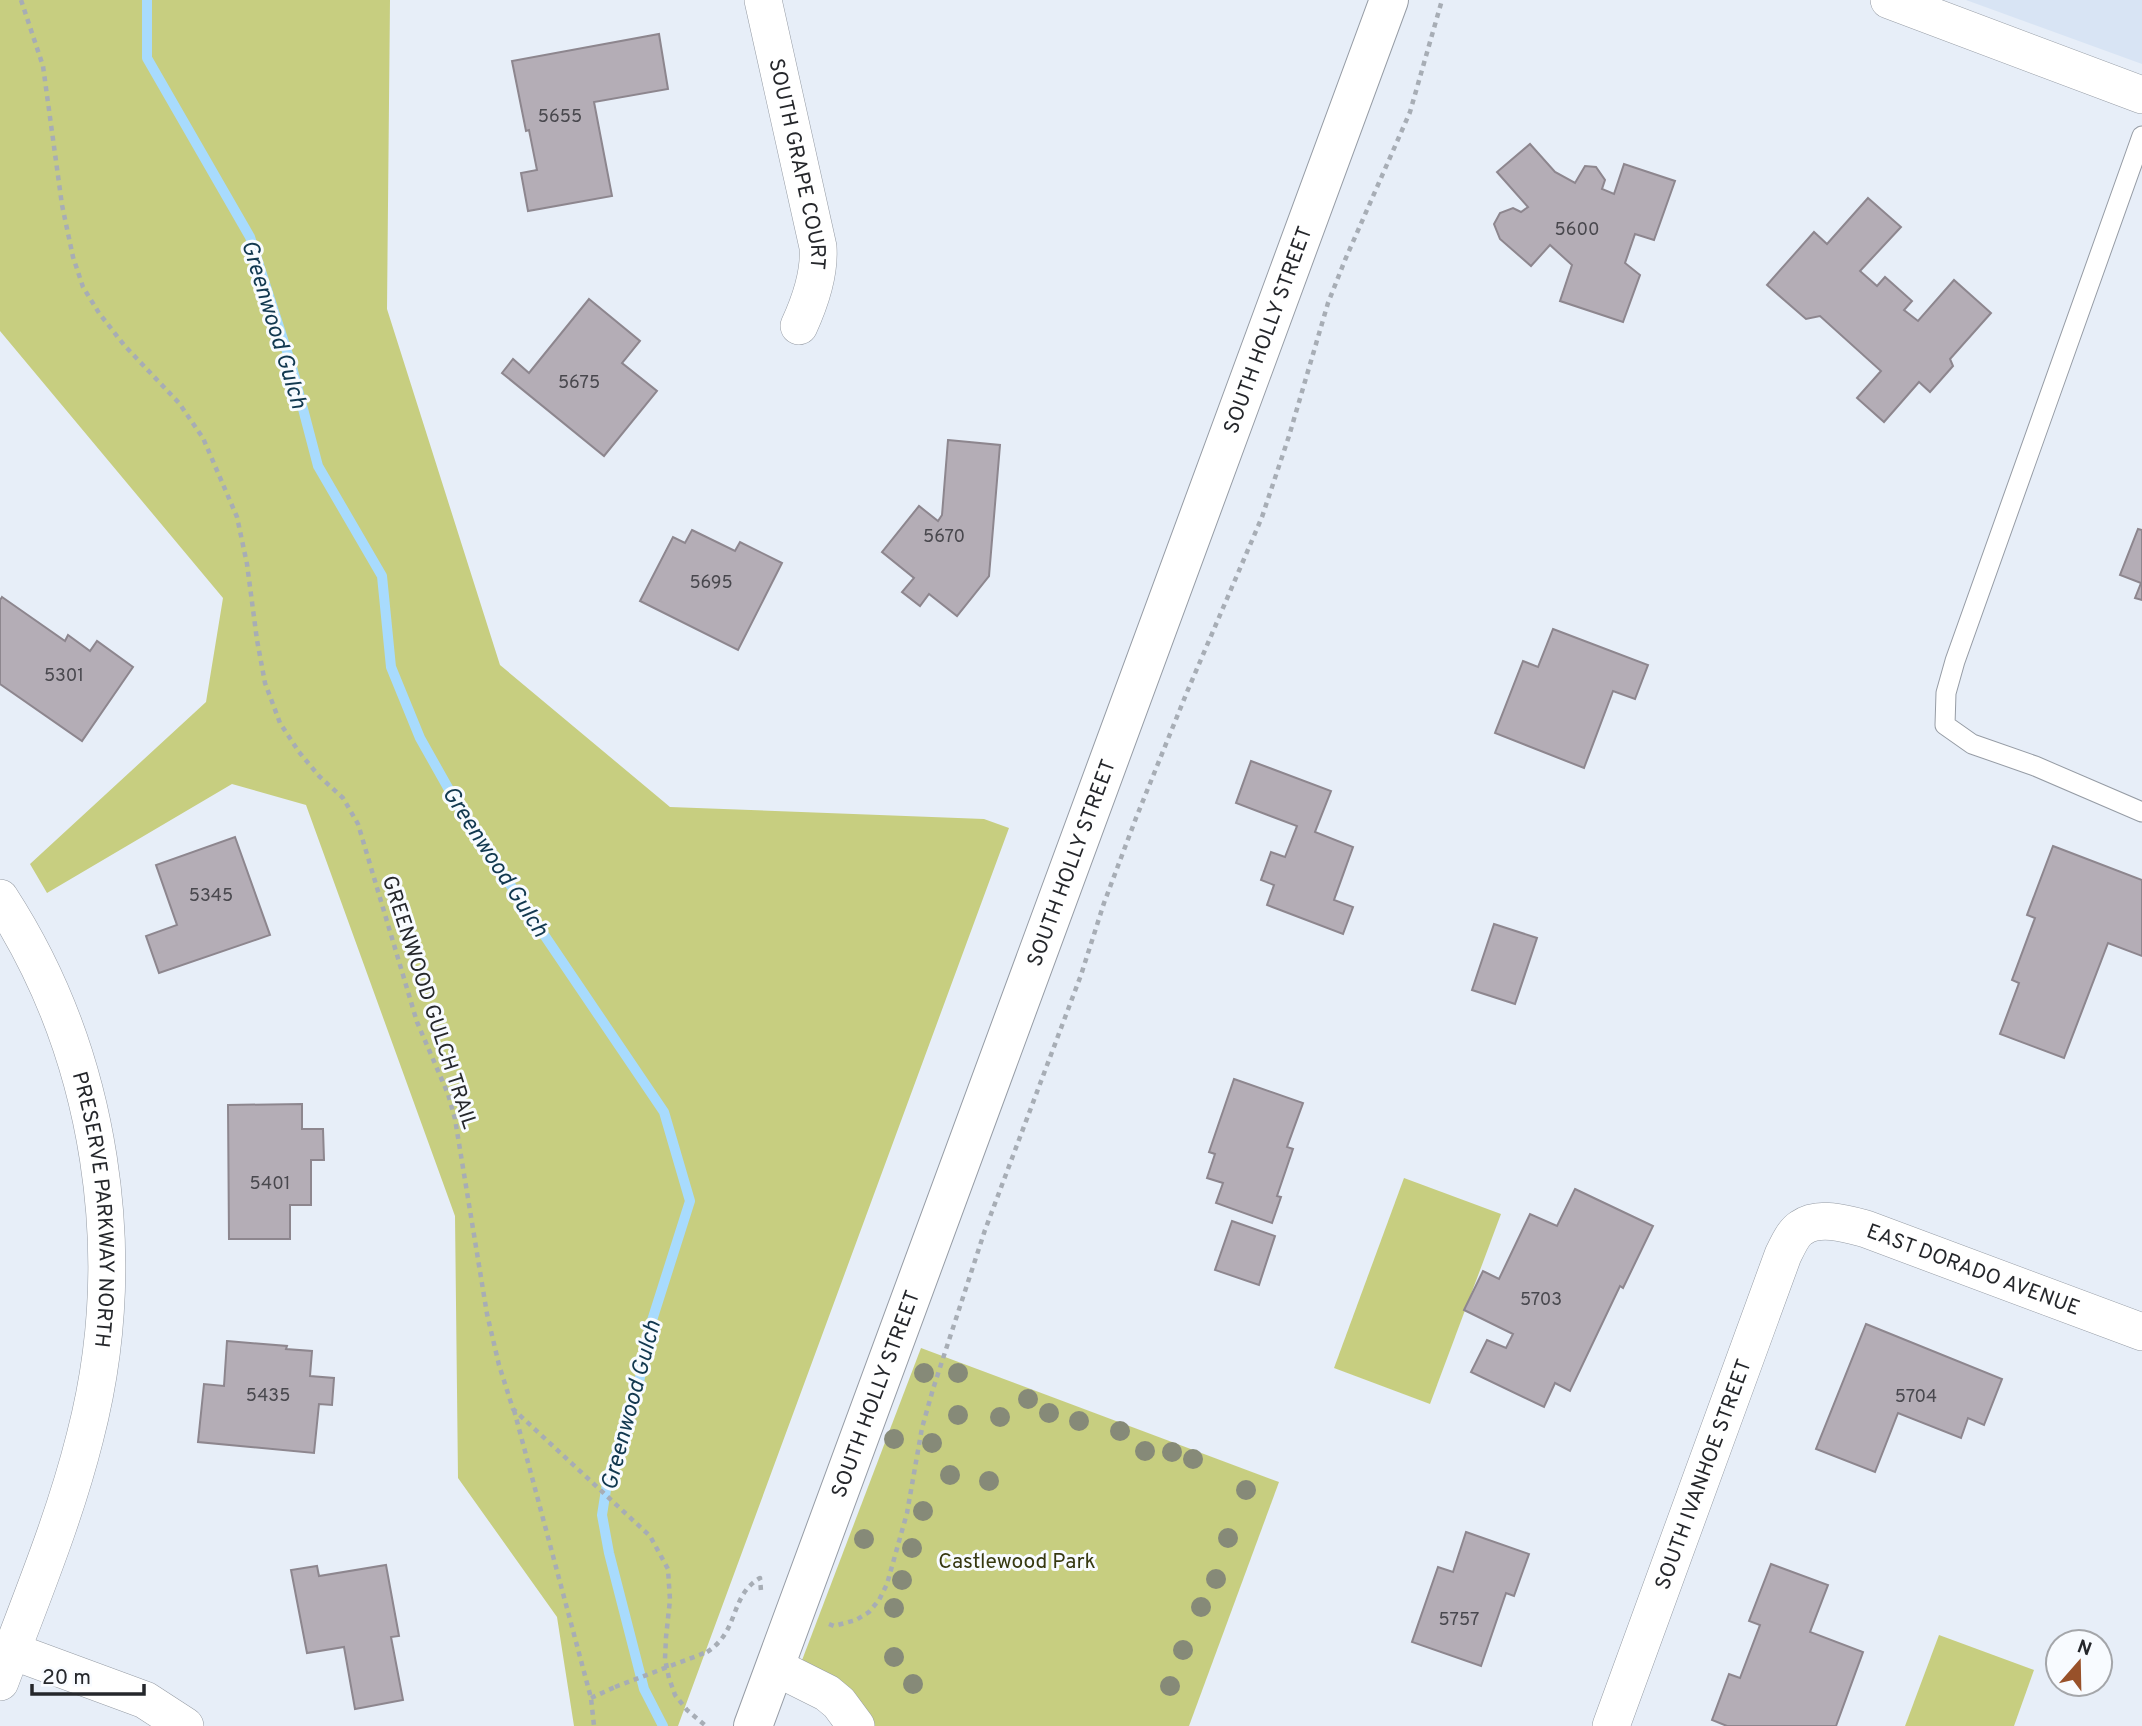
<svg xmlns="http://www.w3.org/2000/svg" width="2142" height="1726" font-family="Overpass,sans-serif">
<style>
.built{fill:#d8e4f4}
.green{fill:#c7ce80}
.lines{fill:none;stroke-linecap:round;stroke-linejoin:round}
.stream{stroke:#a8dbfd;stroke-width:10}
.building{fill:#b4adb6;stroke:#8d868e;stroke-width:2}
.lane-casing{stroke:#969ca5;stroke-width:21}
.street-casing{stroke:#969ca5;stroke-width:38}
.secondary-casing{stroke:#969ca5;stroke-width:40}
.path{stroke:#a7adb5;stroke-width:4.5;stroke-dasharray:5 5;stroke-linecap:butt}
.lane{stroke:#fff;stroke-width:19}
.street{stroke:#fff;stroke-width:37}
.secondary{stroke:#fff;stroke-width:38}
.path-bridge{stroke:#a7adb5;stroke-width:4.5;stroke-dasharray:5 5;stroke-linecap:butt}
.tree{fill:#868a78}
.labels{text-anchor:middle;stroke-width:6;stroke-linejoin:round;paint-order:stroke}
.number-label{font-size:18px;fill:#49484e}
.street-label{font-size:21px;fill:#25272b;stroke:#f8fbff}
.park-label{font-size:21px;fill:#363810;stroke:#f8fbff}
.water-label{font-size:23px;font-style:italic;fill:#11384f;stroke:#f8fbff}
</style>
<rect width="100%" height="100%" fill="#e7eef8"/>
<polygon class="built" points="1966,0 2142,0 2142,64"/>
<g class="green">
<polygon points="0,0 390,0 387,309 500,665 670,807 984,819 1009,828 678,1726 574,1726 557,1617 458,1478 455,1216 306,805 232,784 47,893 30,864 206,702 223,598 0,331"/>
<polygon points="1404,1178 1501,1214 1430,1404 1334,1368"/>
<polygon points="921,1348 1279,1482 1189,1726 856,1726 796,1676"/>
<polygon points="1939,1635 2034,1670 2014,1726 1905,1726"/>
</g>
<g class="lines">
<polyline class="stream" points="147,0 147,58 250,237 292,367 318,466 382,576 391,667 420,738 465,818 664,1112 690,1201 648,1333 636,1399 608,1477 602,1515 609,1553 644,1689 663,1726"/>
</g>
<g class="building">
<polygon points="659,34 668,89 594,102 612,196 528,211 521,173 537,170 529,130 526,131 512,61"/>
<polygon points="1530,144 1555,172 1575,183 1585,166 1596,167 1605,180 1602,189 1614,194 1624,164 1675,181 1654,240 1635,234 1625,263 1640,275 1623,322 1560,301 1572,265 1550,245 1531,266 1500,239 1494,224 1500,213 1513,208 1521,212 1528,207 1497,172"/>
<polygon points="1868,198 1901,227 1860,271 1877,286 1885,277 1912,301 1904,310 1918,321 1954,280 1991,313 1950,359 1953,366 1930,392 1919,382 1884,422 1857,398 1881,371 1820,316 1806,319 1767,285 1814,232 1827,244"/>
<polygon points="589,299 640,341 622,363 657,391 604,456 502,373 513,359 529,373"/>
<polygon points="948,440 1000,445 989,576 957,616 929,594 920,606 902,592 914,578 882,552 919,506 938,521 942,515"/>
<polygon points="2138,529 2142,530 2142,600 2135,598 2141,583 2120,575"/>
<polygon points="692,530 735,551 740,542 782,563 738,650 640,601 673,537 685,543"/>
<polygon points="2,597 65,641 68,635 90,651 97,641 133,667 82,741 0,684 0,600"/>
<polygon points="1553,629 1648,665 1635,699 1613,691 1584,768 1495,733 1523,661 1538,667"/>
<polygon points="1251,761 1331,791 1315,832 1353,847 1334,900 1353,907 1343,934 1267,905 1274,885 1261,880 1271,852 1285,857 1297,826 1236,803"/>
<polygon points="235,837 270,935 159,973 146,936 177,925 156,865"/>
<polygon points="2053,846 2142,880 2142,956 2108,943 2064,1058 2000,1034 2019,983 2012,980 2035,918 2027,915"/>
<polygon points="1494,924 1537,938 1515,1004 1472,990"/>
<polygon points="1234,1079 1303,1103 1287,1147 1293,1149 1277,1196 1281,1197 1272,1223 1216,1203 1223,1183 1207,1178 1215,1154 1209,1152"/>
<polygon points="302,1104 302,1129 323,1129 324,1160 311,1160 311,1205 290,1205 290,1239 229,1239 228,1105"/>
<polygon points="1575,1189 1653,1226 1623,1288 1620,1286 1570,1391 1555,1383 1544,1407 1471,1372 1487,1340 1506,1348 1513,1334 1464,1310 1483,1271 1499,1279 1530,1214 1557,1226"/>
<polygon points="1232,1221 1275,1236 1259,1285 1215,1270"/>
<polygon points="1866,1324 2002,1379 1984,1425 1968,1418 1961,1438 1898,1413 1875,1472 1816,1449"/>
<polygon points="227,1341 287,1346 286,1349 312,1351 310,1376 334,1378 332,1405 319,1404 314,1453 198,1442 204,1384 224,1386"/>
<polygon points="1466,1532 1529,1554 1514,1596 1506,1593 1481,1666 1412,1642 1438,1567 1453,1572"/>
<polygon points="1771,1564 1828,1585 1810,1632 1863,1652 1836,1726 1727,1726 1712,1720 1729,1674 1740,1678 1760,1625 1749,1621"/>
<polygon points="386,1565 399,1636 391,1637 403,1700 355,1709 344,1647 307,1653 291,1570 317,1566 319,1576"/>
</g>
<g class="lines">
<g class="lane-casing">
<polyline id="lane" points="2142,136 1955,661 1946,693 1945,725 1972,744 2035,766 2142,812"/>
</g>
<g class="street-casing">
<g id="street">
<path id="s1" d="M763,0L818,247C820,274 810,302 799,326"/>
<polyline points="1889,0 2142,95"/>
<path id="s2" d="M0,898C102,1055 132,1256 85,1437C64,1521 30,1601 0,1682"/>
<polyline points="12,1651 145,1700 185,1726"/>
<polyline points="775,1667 827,1693 839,1703 856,1726"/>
<path id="s3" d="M1611,1726L1783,1255C1787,1247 1793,1233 1801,1228C1819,1215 1848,1224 1866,1229L2142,1332"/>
</g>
</g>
<g class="secondary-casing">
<g id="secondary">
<path id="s4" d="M753,1726L1389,0"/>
</g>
</g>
<g class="path">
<polyline points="21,0 43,66 62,205 73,257 83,287 99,313 124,345 179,403 203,438 237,517 247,564 257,640 265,683 280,723 299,752 319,776 343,798 358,824 417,1022 448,1094 455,1119 487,1314 499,1365 513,1409 650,1536 668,1569 670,1600 666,1637 665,1659 669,1678 675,1695 687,1710 706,1726"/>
<polyline points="514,1410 591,1698 594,1726"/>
<polyline points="829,1624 834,1626 856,1620 869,1612 879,1600 887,1584 907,1513 922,1428 933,1389 985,1230 1081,975 1104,903 1136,818 1187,692 1262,517 1289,436 1328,303 1345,260 1410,112 1442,0"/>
<path d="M707,1652C740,1631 729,1596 760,1578L761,1591"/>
<polyline points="591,1698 615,1687"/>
</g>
<use href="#lane" class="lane"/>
<use href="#street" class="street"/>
<use href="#secondary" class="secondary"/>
<polyline class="path-bridge" points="615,1687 707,1652"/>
</g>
<g class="tree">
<circle cx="924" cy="1373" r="10"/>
<circle cx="958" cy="1373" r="10"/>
<circle cx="1028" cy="1399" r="10"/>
<circle cx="1049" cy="1413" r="10"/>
<circle cx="958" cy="1415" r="10"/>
<circle cx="1000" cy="1417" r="10"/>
<circle cx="1079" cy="1421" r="10"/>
<circle cx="1120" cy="1431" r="10"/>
<circle cx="894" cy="1439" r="10"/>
<circle cx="932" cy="1443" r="10"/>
<circle cx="1145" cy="1451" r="10"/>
<circle cx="1172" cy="1452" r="10"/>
<circle cx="1193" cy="1459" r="10"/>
<circle cx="950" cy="1475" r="10"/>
<circle cx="989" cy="1481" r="10"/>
<circle cx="1246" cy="1490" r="10"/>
<circle cx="923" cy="1511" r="10"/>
<circle cx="1228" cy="1538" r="10"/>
<circle cx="864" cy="1539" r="10"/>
<circle cx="912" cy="1548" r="10"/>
<circle cx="1216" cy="1579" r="10"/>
<circle cx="902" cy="1580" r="10"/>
<circle cx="1201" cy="1607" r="10"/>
<circle cx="894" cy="1608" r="10"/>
<circle cx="1183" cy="1650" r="10"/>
<circle cx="894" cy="1657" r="10"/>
<circle cx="913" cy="1684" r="10"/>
<circle cx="1170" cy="1686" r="10"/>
</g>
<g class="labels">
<g class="number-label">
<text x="560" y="122">5655</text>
<text x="1577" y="235">5600</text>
<text x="579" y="388">5675</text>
<text x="944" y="542">5670</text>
<text x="711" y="588">5695</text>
<text x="64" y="681">5301</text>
<text x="211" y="901">5345</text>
<text x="270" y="1189">5401</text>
<text x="1541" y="1305">5703</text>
<text x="268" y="1401">5435</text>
<text x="1916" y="1402">5704</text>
<text x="1459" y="1625">5757</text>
</g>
<g class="street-label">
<text dy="7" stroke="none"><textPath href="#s1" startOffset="168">SOUTH GRAPE COURT</textPath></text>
<text dy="7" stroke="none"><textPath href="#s4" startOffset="1488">SOUTH HOLLY STREET</textPath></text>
<text dy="7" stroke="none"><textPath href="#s4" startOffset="920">SOUTH HOLLY STREET</textPath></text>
<text transform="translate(430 1002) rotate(72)" y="7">GREENWOOD GULCH TRAIL</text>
<text dy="7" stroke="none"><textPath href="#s2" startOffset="331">PRESERVE PARKWAY NORTH</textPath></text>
<text dy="7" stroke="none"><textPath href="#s3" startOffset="716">EAST DORADO AVENUE</textPath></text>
<text dy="7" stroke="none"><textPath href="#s4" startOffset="354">SOUTH HOLLY STREET</textPath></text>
<text dy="7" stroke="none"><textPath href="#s3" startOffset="268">SOUTH IVANHOE STREET</textPath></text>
</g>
<g class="park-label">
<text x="1017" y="1568">Castlewood Park</text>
</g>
<g class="water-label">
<text transform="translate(275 324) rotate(73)" y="8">Greenwood Gulch</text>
<text transform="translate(496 861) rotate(57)" y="8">Greenwood Gulch</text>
<text transform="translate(630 1405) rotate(-75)" y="8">Greenwood Gulch</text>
</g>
</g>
<g transform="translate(2079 1663) rotate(20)"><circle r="33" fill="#f8fbff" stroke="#a4a6aa" stroke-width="2"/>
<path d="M0-5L12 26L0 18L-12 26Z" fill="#98512a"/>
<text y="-10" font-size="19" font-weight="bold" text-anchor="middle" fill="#25272b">N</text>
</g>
<path d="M32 1684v10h112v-10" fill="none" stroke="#25272b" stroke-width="3.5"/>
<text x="42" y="1684" font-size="21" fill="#25272b" stroke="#f8fbff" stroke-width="5" paint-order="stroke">20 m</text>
</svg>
